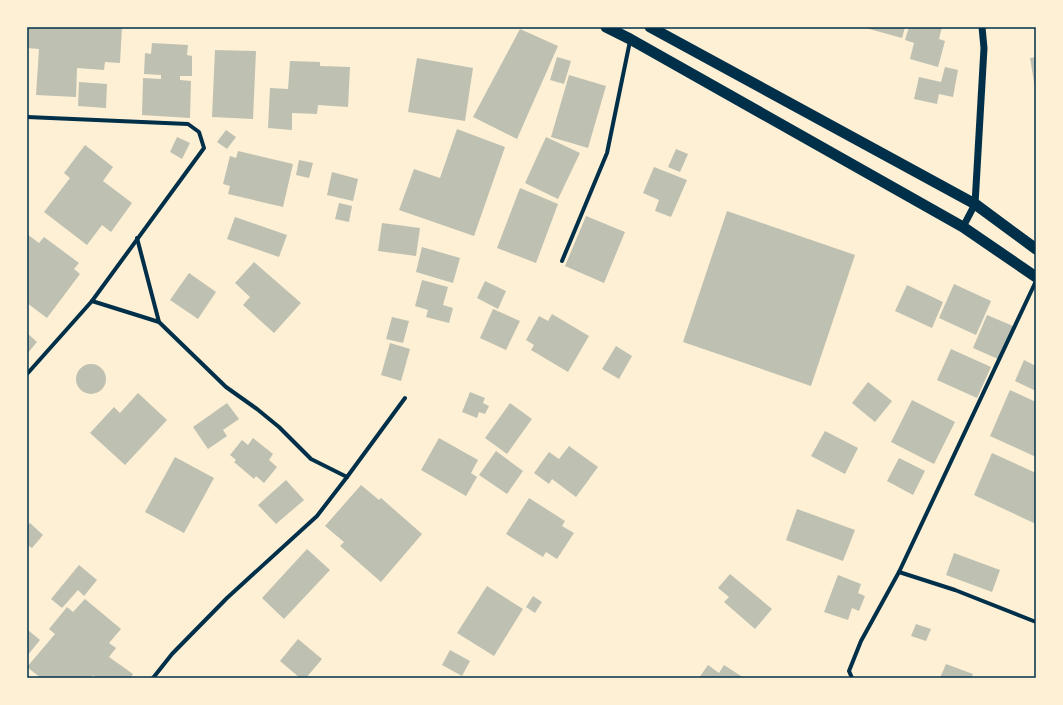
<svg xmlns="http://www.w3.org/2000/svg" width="1063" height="705" font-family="'Times New Roman',serif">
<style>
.building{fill:#bec0b2}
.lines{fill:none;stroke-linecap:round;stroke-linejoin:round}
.minor{stroke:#003049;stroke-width:4}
.tertiary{stroke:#003049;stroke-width:7}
.trunk{stroke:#003049;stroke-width:11}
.neatline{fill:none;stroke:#003049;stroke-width:1.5}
</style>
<rect width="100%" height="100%" fill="#fdf0d5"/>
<g class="building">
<polygon points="27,27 122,27 120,63 105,62 104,70 77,68 76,97 36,95 39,49 27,48"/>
<polygon points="862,27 905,27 902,38"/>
<polygon points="909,27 942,27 939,39 945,41 938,67 910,59 914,43 905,40"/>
<polygon points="520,29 558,46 517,139 473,117"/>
<polygon points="152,43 188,45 187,55 192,56 192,76 180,76 180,80 191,81 190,118 142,115 143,78 161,79 161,75 144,74 145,53 151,54"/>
<polygon points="215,50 256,51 253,119 212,117"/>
<polygon points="557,57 571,61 564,84 550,80"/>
<polygon points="1036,57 1036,88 1035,88 1030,58"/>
<polygon points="417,58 473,68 465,121 408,112"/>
<polygon points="290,61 320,62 320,66 350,67 348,107 318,105 317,114 292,113 292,130 268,128 270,88 288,89"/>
<polygon points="945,67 958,70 953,97 939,94 937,104 914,99 919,77 941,82"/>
<polygon points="569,75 606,86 588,148 551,137"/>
<polygon points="79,82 107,84 106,108 78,106"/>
<polygon points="457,129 505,147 474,236 399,210 414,169 440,178"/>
<polygon points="226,130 236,137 227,149 217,142"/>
<polygon points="177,137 190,143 182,159 170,152"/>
<polygon points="546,137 580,153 558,199 525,183"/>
<polygon points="85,145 113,167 103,181 132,203 111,232 102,225 87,245 44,212 70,178 64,173"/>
<polygon points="676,149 688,154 680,172 668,167"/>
<polygon points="238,151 293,164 283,207 228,194 230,186 223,184 230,156 236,158"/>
<polygon points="299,160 313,163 309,178 296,175"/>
<polygon points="654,167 687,180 671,217 655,211 659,200 643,193"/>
<polygon points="332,172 358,179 353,201 327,195"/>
<polygon points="520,188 558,204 536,263 497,248"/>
<polygon points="339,203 352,206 349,222 335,219"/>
<polygon points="727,211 855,255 811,386 683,342"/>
<polygon points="586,216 625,232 604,283 565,266"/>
<polygon points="235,217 287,235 279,257 227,239"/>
<polygon points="382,223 420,228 416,256 378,251"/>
<polygon points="27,234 39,243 44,237 79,263 74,269 80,274 47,318 27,303"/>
<polygon points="422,247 460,258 453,283 416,272"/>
<polygon points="254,262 301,303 274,333 243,305 250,297 235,283"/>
<polygon points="189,273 216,292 198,319 170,300"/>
<polygon points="422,280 448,287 443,305 453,308 449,323 426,317 428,310 415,306"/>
<polygon points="485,281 506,291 498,309 477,298"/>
<polygon points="954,284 991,301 976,335 939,318"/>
<polygon points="907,285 943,302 932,328 895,311"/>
<polygon points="493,309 520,321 506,350 480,338"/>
<polygon points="552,314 589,336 568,372 531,350 534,345 526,340 539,316 548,321"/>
<polygon points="987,315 1013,326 998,359 973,348"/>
<polygon points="392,317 409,321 403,343 386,339"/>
<polygon points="27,333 37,342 27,354"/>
<polygon points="390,343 410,349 401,381 381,375"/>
<polygon points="616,346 632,356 619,379 602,369"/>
<polygon points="951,349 991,367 977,398 937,380"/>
<polygon points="1024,360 1036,366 1036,391 1015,381"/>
<circle cx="91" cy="379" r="15"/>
<polygon points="868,382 892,401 875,422 852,403"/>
<polygon points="1010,390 1036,402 1036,457 990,436"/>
<polygon points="470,392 485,398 483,403 489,406 485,414 479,412 477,418 462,412"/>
<polygon points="138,393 167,420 125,465 90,433 114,407 120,413"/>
<polygon points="912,400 955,422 934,464 891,442"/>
<polygon points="227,403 239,419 223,430 227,436 208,449 193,427"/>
<polygon points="510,403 532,419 507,454 485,438"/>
<polygon points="825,431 858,448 845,474 811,456"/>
<polygon points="253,438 273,454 269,460 277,467 264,483 256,476 254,479 234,462 236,460 230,455 242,440 248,445"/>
<polygon points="439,438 478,460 471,473 477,477 466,496 421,470"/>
<polygon points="569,446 598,467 576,497 552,479 549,484 534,473 549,452 559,459"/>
<polygon points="496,451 523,471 507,494 479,475"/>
<polygon points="992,453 1036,473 1036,524 974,495"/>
<polygon points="175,457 214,478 184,533 145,512"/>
<polygon points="899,458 925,471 913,495 887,481"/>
<polygon points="286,480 304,500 276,524 258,505"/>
<polygon points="361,485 379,500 381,498 422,534 381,582 340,546 344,542 325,526"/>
<polygon points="529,498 565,521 562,526 574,533 557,559 546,552 543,557 506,534"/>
<polygon points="797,509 855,530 843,561 786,540"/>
<polygon points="30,523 43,535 32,548 27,545 27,526"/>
<polygon points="307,549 330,570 284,619 262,598"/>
<polygon points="954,553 1000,570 992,592 946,575"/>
<polygon points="79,565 97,580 84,596 78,590 62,608 51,599"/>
<polygon points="730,574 772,609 755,629 724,602 729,597 718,588"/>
<polygon points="838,575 861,584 858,593 865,596 859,611 852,608 848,620 824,612"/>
<polygon points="487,586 523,609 494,656 457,633"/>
<polygon points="533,596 542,602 535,613 526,607"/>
<polygon points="85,599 121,629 109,643 116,648 109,657 133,674 131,678 97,678 93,675 91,678 41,678 27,667 55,634 49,629 67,607 73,612"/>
<polygon points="916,624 931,629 926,641 911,636"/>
<polygon points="28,630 40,640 27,656 27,632"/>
<polygon points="298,639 322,659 306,678 300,678 280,661"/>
<polygon points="450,650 470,661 462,676 442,665"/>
<polygon points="946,664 973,674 971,678 940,678"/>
<polygon points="708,665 719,673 724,665 744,678 699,678"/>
</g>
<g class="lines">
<g class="minor">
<polyline points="27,117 188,124 199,132 204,148 92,301 27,374"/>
<polyline points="137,238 159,322 226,387 257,409 279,427 311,459 347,477"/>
<polyline points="562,261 607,153 630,41"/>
<polyline points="92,301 159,322"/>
<polyline points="899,572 955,590 1036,622"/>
<polyline points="153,678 172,654 227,598 317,516 347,477 405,398"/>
<polyline points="852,678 849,671 861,641 899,572 1036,281"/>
</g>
<polyline class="tertiary" points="963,227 975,204 984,48 982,27"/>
<g class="trunk">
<polyline points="606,27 630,39 963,227 1036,277"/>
<polyline points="650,27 975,204 1036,249"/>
</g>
</g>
<rect width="1063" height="705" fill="none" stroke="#fdf0d5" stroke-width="56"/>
<rect x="28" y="28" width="1007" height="649" class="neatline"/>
</svg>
